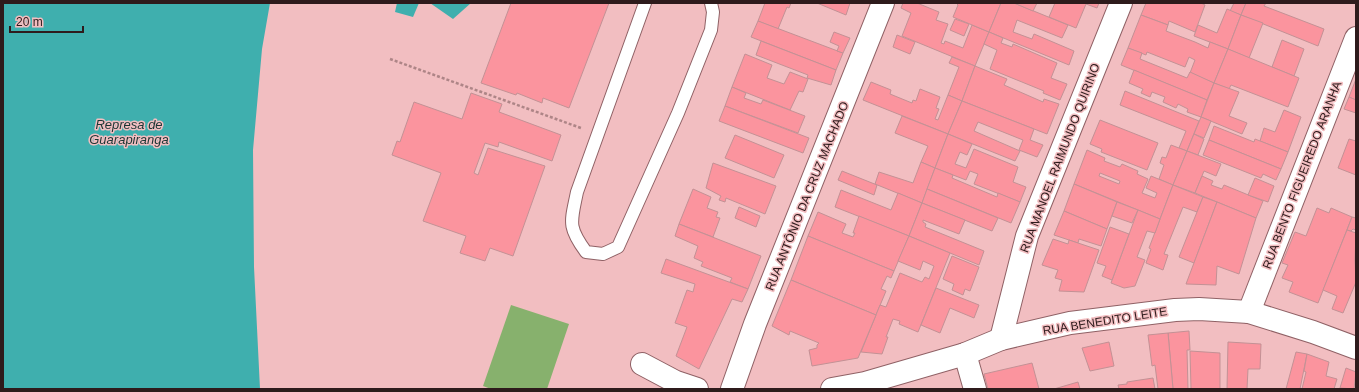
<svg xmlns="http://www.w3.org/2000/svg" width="1359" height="392" font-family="Helvetica,sans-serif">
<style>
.green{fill:#87b16d}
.water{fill:#3fafae}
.building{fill:#fb949e;stroke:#c39195;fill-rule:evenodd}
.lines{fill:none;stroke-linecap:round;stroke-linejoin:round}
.lane-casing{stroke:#8f6165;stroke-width:14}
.street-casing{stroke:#8f6165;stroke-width:24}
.path{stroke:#ae8587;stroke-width:2.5;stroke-dasharray:3 2;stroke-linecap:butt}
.lane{stroke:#fff;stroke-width:12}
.street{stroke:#fff;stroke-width:22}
.labels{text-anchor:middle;stroke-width:3;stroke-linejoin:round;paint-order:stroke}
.street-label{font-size:12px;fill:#2e1b1c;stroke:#f2bec1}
.water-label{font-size:13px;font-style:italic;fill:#1c3534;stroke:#f2bec1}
</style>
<rect width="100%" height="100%" fill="#f2bec1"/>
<polygon class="green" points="511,305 569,324 547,389 491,389 483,386"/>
<g class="water">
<polygon points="3,3 270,3 262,49 253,150 254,267 260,389 3,389"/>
<polygon points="397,3 419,3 413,17 395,12"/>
<polygon points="430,3 471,3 453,19"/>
</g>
<g class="building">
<polygon points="511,3 609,3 569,108 543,98 542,103 517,93 516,95 481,83"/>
<polygon points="765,3 791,3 789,8 787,7 778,29 758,21"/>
<polygon points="817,3 850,3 846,15"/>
<polygon points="903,3 917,3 939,12 936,20 948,24 941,43 944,44 945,41 963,48 972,25 989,32 975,66 902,36 911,13 901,8"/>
<polygon points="956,3 1001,3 989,32 953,17 958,5"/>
<polygon points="1001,3 1014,3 1068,25 1062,38 1017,20 1013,32 1032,39 1034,34 1074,51 1069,65 989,32"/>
<polygon points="1014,3 1037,3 1033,11"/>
<polygon points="1055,3 1099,3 1097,8 1086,4 1076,28 1049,17"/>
<polygon points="1146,3 1201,3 1205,5 1195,32 1169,21 1168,25 1141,15"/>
<polygon points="1234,3 1246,3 1241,15 1230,11"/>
<polygon points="1246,3 1266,3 1264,6 1324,29 1318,46 1241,15"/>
<polygon points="1227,9 1241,15 1228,49 1194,36 1198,25 1217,33"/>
<polygon points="1141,15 1168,25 1166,31 1195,42 1208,48 1210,42 1228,49 1214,83 1190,73 1195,60 1189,57 1185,67 1147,52 1146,55 1128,48"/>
<polygon points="1241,15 1263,23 1249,58 1228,49"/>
<polygon points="955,19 969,24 964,36 950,30"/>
<polygon points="758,21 843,53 836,70 751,37"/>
<polygon points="834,32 850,38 843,53 837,51 839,46 830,42"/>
<polygon points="989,32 1003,38 1001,43 1012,47 1013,44 1057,63 1051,78 1067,84 1060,100 1043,93 1044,91 990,69 997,50 984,44"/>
<polygon points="897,35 915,42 910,54 893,47"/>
<polygon points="1282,40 1304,49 1294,76 1272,67"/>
<polygon points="761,41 836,70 831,85 807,78 808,75 756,55"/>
<polygon points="1128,48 1142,53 1140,59 1187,78 1190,72 1214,83 1207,100 1121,65"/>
<polygon points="1228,49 1299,78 1288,107 1231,85 1229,89 1214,83"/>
<polygon points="745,54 772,65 767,78 784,84 790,72 808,79 803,92 799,91 790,110 732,87"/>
<polygon points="952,57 975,66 962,101 948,95 959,67 949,63"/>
<polygon points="975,66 1007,79 1004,85 1043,102 1044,99 1059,104 1047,134 962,101"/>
<polygon points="1134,70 1207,100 1201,117 1187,112 1188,109 1178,104 1176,108 1163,102 1165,97 1152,92 1150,97 1141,93 1143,89 1129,83"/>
<polygon points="1356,79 1356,100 1349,97"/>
<polygon points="871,82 891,90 890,94 912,103 913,100 916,101 920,89 940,97 936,108 939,109 935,119 938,120 948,95 962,101 948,134 863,100"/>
<polygon points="1214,83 1239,92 1229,116 1247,123 1242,134 1201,117"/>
<polygon points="732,87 746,93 744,98 761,104 763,100 805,116 798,133 725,106"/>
<polygon points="1125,91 1199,121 1187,151 1179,148 1186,131 1120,105"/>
<polygon points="471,93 502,104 499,112 561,135 552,161 499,142 498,147 485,143 474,173 478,175 488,148 545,166 513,256 490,248 485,261 460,253 466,236 423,221 441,173 392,155 397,141 400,142 414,102 462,119"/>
<polygon points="1349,97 1356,100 1356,113 1344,109"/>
<polygon points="962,101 1034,129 1030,140 1043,145 1037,157 1019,150 1023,140 978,122 974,131 1020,151 1015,161 948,134"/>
<polygon points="725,106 809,138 803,153 719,121"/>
<polygon points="1284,110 1301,117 1288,152 1260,141 1264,128 1275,132"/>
<polygon points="902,116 948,134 935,168 921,162 928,146 895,133"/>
<polygon points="1201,117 1211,121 1204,138 1194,134"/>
<polygon points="1100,120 1158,143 1147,170 1101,152 1102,149 1090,144"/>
<polygon points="1214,126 1254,142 1255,139 1288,152 1281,169 1209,140"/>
<polygon points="948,134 972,144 967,155 960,152 955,164 966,168 974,149 1018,167 1013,182 1026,187 1020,202 974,184 978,174 970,171 966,180 935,168"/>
<polygon points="1194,134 1204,139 1198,155 1187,151"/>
<polygon points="735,135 784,155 774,178 725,158"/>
<polygon points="1349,139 1356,141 1356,175 1338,168"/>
<polygon points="1209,140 1281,169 1276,180 1263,174 1261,178 1203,155"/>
<polygon points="1171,145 1187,151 1173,185 1159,179 1164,165 1160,163 1162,157 1166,158"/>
<path d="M1087,150L1105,158L1104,161L1120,167L1122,164L1138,171L1137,174L1148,179L1142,193L1155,198L1157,193L1146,188L1151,176L1173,185L1160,219L1074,184ZM1100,173L1120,181L1119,184L1099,176Z"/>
<polygon points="1187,151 1221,164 1216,176 1204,171 1195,193 1173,185"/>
<polygon points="921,162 935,168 922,203 875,184 879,172 913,183"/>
<polygon points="713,163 776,186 765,214 726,198 725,202 719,200 721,196 706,188"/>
<polygon points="935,168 953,175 952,178 997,197 998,193 1020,202 1011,223 927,189"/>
<polygon points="842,171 877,185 874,195 838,180"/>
<polygon points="1202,176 1213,181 1211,185 1222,189 1224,185 1263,201 1256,218 1195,193"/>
<polygon points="1255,178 1274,186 1268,202 1248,195"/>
<polygon points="1074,184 1117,202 1107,229 1064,211"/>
<polygon points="1173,185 1203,197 1197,212 1183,207 1164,254 1168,255 1163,270 1146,263 1151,249 1149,248"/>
<polygon points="693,189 711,197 707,208 718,212 716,217 720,218 713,237 679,224"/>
<polygon points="927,189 998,218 992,231 922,203"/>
<polygon points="841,190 891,210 898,193 922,203 909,236 835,207"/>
<polygon points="1203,197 1217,202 1194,263 1179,257"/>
<polygon points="1117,202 1138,210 1132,223 1112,216"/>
<polygon points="1217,202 1256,218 1239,274 1217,266 1216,285 1186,284"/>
<polygon points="922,203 965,220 959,234 923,220 923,222 926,224 925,227 984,251 979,265 909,236"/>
<polygon points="739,207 760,216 756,227 735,218"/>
<polygon points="1317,208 1329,213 1331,208 1352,217 1318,303 1289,292 1293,282 1282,278 1288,265 1282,263 1295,232 1306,236"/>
<polygon points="1138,210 1160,219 1155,233 1147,231 1137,257 1145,260 1135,286 1124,288 1111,283"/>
<polygon points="1064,211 1107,229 1101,246 1079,239 1078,243 1054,235"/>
<polygon points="818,212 846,224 842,233 853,237 855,233 853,233 859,216 909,236 894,271 808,236"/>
<polygon points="1352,217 1356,218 1356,230 1353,229 1351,231 1347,230"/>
<polygon points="679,224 761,256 748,289 730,282 732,278 701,266 703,262 694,258 698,246 675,236"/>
<polygon points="1110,227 1129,234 1112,280 1102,276 1106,266 1097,263"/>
<polygon points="1347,230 1356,233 1355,260 1356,282 1343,313 1332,309 1337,296 1323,290"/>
<polygon points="808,236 894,271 891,278 887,276 881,289 886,291 876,315 791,280"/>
<polygon points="909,236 950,253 918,332 899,324 900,321 893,319 886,337 888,337 882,354 861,352 880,305 886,307 900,273 922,282 925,277 929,279 934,266 923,261 920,270 898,261"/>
<polygon points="1053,239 1068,244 1069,240 1099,250 1084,292 1059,291 1062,280 1055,278 1058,270 1042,265"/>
<polygon points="952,256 979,267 970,291 965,289 963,295 952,290 954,284 943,279"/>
<polygon points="666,259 748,289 742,302 732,299 699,369 676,356 687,327 675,323 687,290 693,292 695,284 661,273"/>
<polygon points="791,280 876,315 858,358 812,366 809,350 817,348 817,345 819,343 790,331 789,335 772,326"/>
<polygon points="936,288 979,305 974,318 950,308 940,333 921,325"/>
<polygon points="1189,331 1190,350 1187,350 1188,389 1173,389 1168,333"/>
<polygon points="1168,333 1173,389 1158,389 1155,365 1152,366 1148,335"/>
<polygon points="1109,342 1114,366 1090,371 1082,348"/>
<polygon points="1228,342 1261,344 1260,369 1248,369 1247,389 1227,389"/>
<polygon points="1190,351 1220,353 1220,389 1191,389"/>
<polygon points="1296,352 1307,354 1300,389 1286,389"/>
<polygon points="1307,354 1329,362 1326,376 1337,379 1334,389 1302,389 1306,372 1304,371"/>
<polygon points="1032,363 1039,389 988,389 984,374"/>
<polygon points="1346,368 1356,372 1354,389 1340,388"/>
<polygon points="1153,378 1155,389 1119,389 1118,385 1127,384 1127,382"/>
<polygon points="1078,382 1080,389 1054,389"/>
</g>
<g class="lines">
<g class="lane-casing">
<path id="lane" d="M645,3L577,192C571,222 567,226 586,252L603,254L618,247L678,113L711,30L713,12L711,3"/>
</g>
<g class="street-casing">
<g id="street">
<polyline points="1249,312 1356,38"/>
<polyline points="1001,339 1027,236 1121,3"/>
<polyline points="965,354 975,389"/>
<polyline points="642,364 676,382 697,389"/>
<polyline points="732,389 755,324 883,3"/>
<polyline points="832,389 865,383 965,354 1001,339 1070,323 1175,310 1199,309 1249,312 1313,332 1356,348"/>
</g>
</g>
<polyline class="path" points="390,59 581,128"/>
<use href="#lane" class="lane"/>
<use href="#street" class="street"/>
</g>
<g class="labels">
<g class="street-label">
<text transform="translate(1060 158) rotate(-69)" y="4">RUA MANOEL RAIMUNDO QUIRINO</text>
<text transform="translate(1302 175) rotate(-69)" y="4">RUA BENTO FIGUEIREDO ARANHA</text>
<text transform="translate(807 196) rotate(-68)" y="4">RUA ANTÔNIO DA CRUZ MACHADO</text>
<text transform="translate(1105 321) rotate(-9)" y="4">RUA BENEDITO LEITE</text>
</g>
<g class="water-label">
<text x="129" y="129">Represa de<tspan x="129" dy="15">Guarapiranga</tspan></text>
</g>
</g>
<rect width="1359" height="392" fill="none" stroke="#2e1b1c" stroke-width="8"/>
<path d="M10 26v6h73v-6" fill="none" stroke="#2e1b1c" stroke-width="2"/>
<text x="16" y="26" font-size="12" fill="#2e1b1c" stroke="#f2bec1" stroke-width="3" paint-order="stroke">20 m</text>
</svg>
